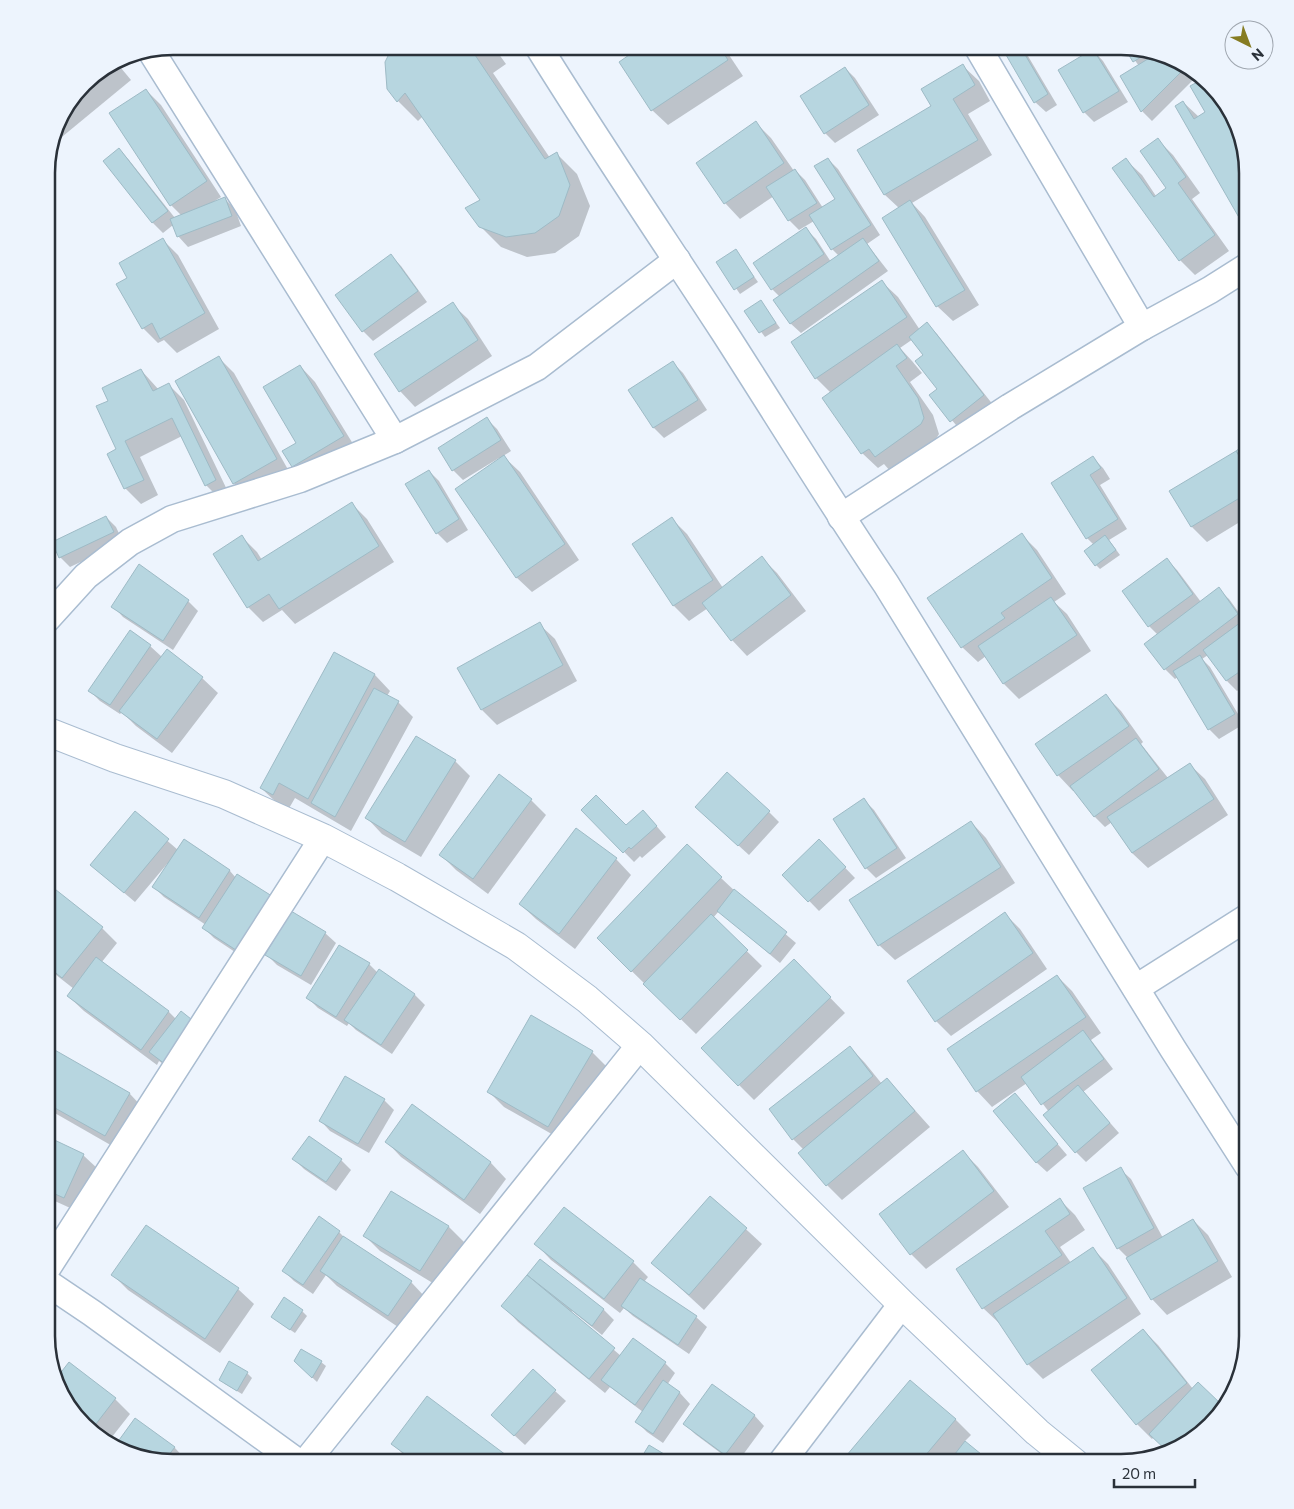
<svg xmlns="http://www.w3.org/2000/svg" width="1294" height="1509" font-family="Commissioner,sans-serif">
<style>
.shadow{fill:#0003}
.building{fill:#b7d6e0;stroke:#9ebbc6}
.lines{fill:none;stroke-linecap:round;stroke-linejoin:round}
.minor-casing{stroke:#a9bcd0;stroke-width:29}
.tertiary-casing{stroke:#a9bcd0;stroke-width:30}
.minor{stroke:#fff;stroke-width:26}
.tertiary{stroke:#fff;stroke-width:28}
.rim{fill:none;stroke:#2a3139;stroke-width:2.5}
</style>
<rect width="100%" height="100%" fill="#edf4fd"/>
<g class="shadow">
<polygon points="394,46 493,46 506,64 493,73 550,158 557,154 577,174 590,206 579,236 555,253 527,257 501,247 480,226 482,200 423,116 418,121 398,101 388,88"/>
<polygon points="645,46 723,46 743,76 668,125 652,110"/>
<polygon points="1007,46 1021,46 1025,51 1057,105 1046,112 1035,102"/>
<polygon points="1125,47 1177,59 1197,76 1152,121 1142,111 1139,66"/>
<polygon points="1093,50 1103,61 1128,102 1094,122 1084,112"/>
<polygon points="116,62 131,80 57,141 54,138 59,117 89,78"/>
<polygon points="963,66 979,81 990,101 968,114 992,155 912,203 925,217 979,305 953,321 937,306 899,208 885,195 859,150 932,106"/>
<polygon points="845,68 855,78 879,115 835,143 825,133"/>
<polygon points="1202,80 1222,96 1248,173 1248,226 1242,221 1176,106 1183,102 1199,117 1206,113 1192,87"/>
<polygon points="146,90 161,105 221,197 213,202 225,199 235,209 241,226 188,247 178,236 173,225 163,233 153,223 105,161 119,149 129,160 175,218 182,216 171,205"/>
<polygon points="756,123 771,138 794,171 795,170 805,180 823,208 836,199 828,159 838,169 880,235 867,244 888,271 801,333 790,323 780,297 772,289 806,229 816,239 831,262 839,256 832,249 814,221 799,230 789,220 774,196 740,219 725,203"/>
<polygon points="1158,140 1173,155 1200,193 1192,199 1229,251 1195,275 1180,260 1126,160 1142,175 1156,196 1168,188"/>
<polygon points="163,240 178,255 219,329 177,353 164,340 158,343 143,328 129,278"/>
<polygon points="736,251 758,282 740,294 718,262"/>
<polygon points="391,256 401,266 427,302 373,341 363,331"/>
<polygon points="882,282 898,297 920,330 927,324 937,334 994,406 961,431 931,395 939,389 925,355 913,339 900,348 912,361 922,373 910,382 933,415 939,434 936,439 891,472 884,464 878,468 862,453 831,393 816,378 793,342"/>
<polygon points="761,302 780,328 765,337 746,311"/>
<polygon points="452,304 468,319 492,356 415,407 400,391 376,355"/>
<polygon points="219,358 234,373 291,475 249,498 234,483"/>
<polygon points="673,363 683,373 707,410 664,438 654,428 630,390"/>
<polygon points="300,366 315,382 358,452 308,482 293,467 284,452 298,444"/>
<polygon points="141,370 159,390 169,385 184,400 230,496 221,500 206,485 182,436 140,457 158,495 141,504 125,488 109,454 118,450 110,401"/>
<polygon points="487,419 497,429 511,451 503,456 520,472 579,560 532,592 516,577 500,460 499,458 463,480 453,470 440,449"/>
<polygon points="1248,444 1248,517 1207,542 1192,527 1170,492 1236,452 1239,456"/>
<polygon points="1093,458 1103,468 1110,479 1100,485 1127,529 1109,540 1120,555 1100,569 1096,565 1094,545 1087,538 1052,483"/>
<polygon points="429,471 439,481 468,530 447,543 437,533"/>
<polygon points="352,504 367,519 394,562 295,624 282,610 263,622 248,607 242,537 257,552 262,560"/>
<polygon points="106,517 116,527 123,542 70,567 60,557"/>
<polygon points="672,519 687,534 723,588 762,558 777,573 806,611 747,656 732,640 708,608 689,621 674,606"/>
<polygon points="1022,535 1037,550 1066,594 1054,602 1067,614 1091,651 1019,699 1004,684 986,656 978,662 962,647"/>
<polygon points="1167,560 1177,570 1201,602 1218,589 1229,599 1245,621 1248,618 1248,683 1237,691 1227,681 1208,655 1202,659 1210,667 1244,724 1219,739 1209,729 1178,677 1175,679 1165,669 1146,644 1158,635 1149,626 1123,591"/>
<polygon points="188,601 198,611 173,650 123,617 113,606"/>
<polygon points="539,624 555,639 577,681 497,725 482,710"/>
<polygon points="150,646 162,657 167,651 202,678 218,693 172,753 136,726 122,712 120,714 100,701 90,691"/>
<polygon points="334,654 375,675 390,691 387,696 398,702 413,717 351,831 295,798 288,810 277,803 261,788"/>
<polygon points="1106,696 1121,711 1143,742 1141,744 1168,778 1189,764 1205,779 1228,815 1148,868 1132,853 1112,822 1105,827 1095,817 1075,790 1073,791 1058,775 1037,745"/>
<polygon points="455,761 470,776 421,857 382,834 367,818"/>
<polygon points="531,800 546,815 488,894 456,870 441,855"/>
<polygon points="864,800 874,810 906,858 876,878 866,868"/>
<polygon points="583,810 626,827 653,822 666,837 642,858 640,856 634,862"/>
<polygon points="769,812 779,822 749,855 707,817"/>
<polygon points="135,813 178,850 184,841 230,871 236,878 250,962 214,938 204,928 206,925 164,897 154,887 169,865 167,864 135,902 91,865"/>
<polygon points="971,822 986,838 1015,883 895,960 879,945"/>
<polygon points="829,851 855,878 819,911 784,875"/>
<polygon points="616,859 631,875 575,949 536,919 520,904"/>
<polygon points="721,878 737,893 796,943 780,963 719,911 713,918 762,966 696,1034 598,938"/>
<polygon points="46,884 102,928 117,943 101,963 169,1012 176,1019 175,1073 159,1061 157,1065 84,1011 68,996 74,989 46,967"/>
<polygon points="1005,914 1020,929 1047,969 951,1036 936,1021"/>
<polygon points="325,933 336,943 311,985 277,965 267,955"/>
<polygon points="369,964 378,973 379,971 415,995 425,1005 392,1054 356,1030 349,1023 347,1026 318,1008 308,998"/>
<polygon points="809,976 845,1013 754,1100 739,1085"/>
<polygon points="1057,976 1072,991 1101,1033 1091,1040 1113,1069 1083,1092 1119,1133 1086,1162 1076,1152 1049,1112 1027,1083 992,1107 977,1091"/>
<polygon points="46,1030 50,1034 46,1039"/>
<polygon points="46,1046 130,1094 145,1110 121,1151 46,1108"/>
<polygon points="850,1047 865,1063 882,1084 887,1079 930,1127 842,1200 827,1185 804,1150 793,1139"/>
<polygon points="592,1052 607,1067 564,1141 504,1107 489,1092"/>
<polygon points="1015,1094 1067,1155 1047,1172 1036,1162"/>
<polygon points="384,1100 394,1110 369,1153 330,1131 320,1120"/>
<polygon points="412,1106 491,1163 506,1179 480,1214 401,1157 386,1141"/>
<polygon points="46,1138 83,1155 99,1170 79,1212 46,1197"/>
<polygon points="963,1152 978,1167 1009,1207 926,1269 911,1254"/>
<polygon points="294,1159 341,1160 351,1170 336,1191 304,1169"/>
<polygon points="1120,1169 1131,1179 1163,1238 1193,1220 1208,1235 1232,1277 1167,1315 1152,1299 1128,1258 1118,1248"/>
<polygon points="391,1193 449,1227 464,1242 436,1285 380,1251 365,1236"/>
<polygon points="711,1197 762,1244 704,1310 653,1263"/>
<polygon points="1060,1200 1075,1215 1085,1230 1060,1247 1071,1263 1093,1249 1108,1264 1141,1314 1043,1379 1028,1364 1000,1322 999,1323 983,1308"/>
<polygon points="146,1226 238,1289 254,1304 220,1353 128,1290 113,1275"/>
<polygon points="339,1232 349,1242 411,1282 426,1298 404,1331 337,1286 326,1275 313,1294 294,1281 284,1271"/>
<polygon points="536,1244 633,1262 648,1277 644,1282 696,1317 707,1327 689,1354 633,1316 624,1308 620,1313 551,1260"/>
<polygon points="540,1261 604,1310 614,1320 602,1335 572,1311 571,1313 621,1356 665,1363 675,1373 667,1385 680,1393 690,1404 663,1443 647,1432 637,1422 643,1412 610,1387 605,1393 518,1322 503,1306"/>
<polygon points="302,1311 307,1316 295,1333 277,1321"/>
<polygon points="1143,1330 1158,1345 1193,1389 1198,1384 1222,1407 1198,1437 1169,1452 1154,1437 1152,1439 1137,1424"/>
<polygon points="295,1361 321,1362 326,1366 317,1382"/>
<polygon points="69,1364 115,1399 130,1414 108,1442 72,1413 56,1381"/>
<polygon points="533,1371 566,1401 525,1445 503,1425"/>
<polygon points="247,1373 252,1378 242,1394 225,1384 220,1379"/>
<polygon points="910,1382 955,1419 971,1435 964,1442 990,1463 842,1462"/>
<polygon points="427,1398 514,1463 414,1463 408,1459 393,1444"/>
<polygon points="754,1415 764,1426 737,1463 734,1463 695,1434 685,1424"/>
<polygon points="174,1447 189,1463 173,1463 117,1450"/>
</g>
<g class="building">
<polygon points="393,46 483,46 473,52 545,159 557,152 570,185 559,216 535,233 506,237 479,227 465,208 480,200 405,93 397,102 387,89 385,62"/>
<polygon points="642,46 719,46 728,60 651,111 619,62"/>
<polygon points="1004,46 1020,46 1048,94 1034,103 1002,48"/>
<polygon points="1124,47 1129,47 1149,52 1133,62"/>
<polygon points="1093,49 1119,91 1083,113 1058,70"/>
<polygon points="1156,54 1177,59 1186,67 1141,112 1120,76"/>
<polygon points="115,62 116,64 72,100 89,78"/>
<polygon points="963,64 975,85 953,99 978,140 884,195 857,150 931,106 921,89"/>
<polygon points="845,67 869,105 824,134 800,96"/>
<polygon points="1201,80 1222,96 1241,132 1248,173 1248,218 1241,221 1175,106 1183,101 1194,119 1205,112 1190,86"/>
<polygon points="146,89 207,181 170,206 109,113"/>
<polygon points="756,121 784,163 724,204 696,163"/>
<polygon points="1158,138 1186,177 1178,183 1215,235 1179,261 1112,168 1126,158 1154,197 1166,188 1140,151"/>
<polygon points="119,148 168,211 152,223 103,161"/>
<polygon points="828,158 871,225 831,250 809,215 835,199 814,166"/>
<polygon points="795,169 817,203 788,221 766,187"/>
<polygon points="225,197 232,216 177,237 170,219"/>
<polygon points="910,200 965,290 936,307 882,218"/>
<polygon points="806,227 824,254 771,290 753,263"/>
<polygon points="163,238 205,313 160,339 152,323 142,329 116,284 127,278 119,263"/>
<polygon points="863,238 879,261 790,324 773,300"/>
<polygon points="736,249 754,277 734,290 716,262"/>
<polygon points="391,254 418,291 362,332 335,295"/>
<polygon points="882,280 907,317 815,379 791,342"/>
<polygon points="761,300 776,323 759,333 744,311"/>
<polygon points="453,302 478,340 399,392 374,354"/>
<polygon points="927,322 984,395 950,422 929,395 937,389 915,361 923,355 909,337"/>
<polygon points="897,344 907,358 896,366 918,398 924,418 921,424 875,457 869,449 861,454 822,398"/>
<polygon points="219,356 277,459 233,484 175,381"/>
<polygon points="673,361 698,400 653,428 628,390"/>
<polygon points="300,365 344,436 292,467 282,451 296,443 263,387"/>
<polygon points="141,369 153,391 169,383 216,480 205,486 172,418 125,441 144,480 124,489 107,454 116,449 96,406 108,401 102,388"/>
<polygon points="487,417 501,440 452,471 438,448"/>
<polygon points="1248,442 1248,468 1236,451"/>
<polygon points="1236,451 1248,470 1248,493 1191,527 1169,491"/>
<polygon points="504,455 565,544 516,578 455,489"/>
<polygon points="1093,456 1101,468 1090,475 1118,519 1086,539 1051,483"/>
<polygon points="429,470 459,519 436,534 405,484"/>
<polygon points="352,502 379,546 279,609 269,594 247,608 213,554 242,535 258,561"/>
<polygon points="106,516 114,532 59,558 52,542"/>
<polygon points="672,517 713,580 673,606 632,544"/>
<polygon points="1022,533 1052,578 1001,613 1005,618 961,648 927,598"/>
<polygon points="1105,535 1116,550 1095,566 1084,551"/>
<polygon points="762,556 791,595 731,641 702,603"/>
<polygon points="1167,558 1193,594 1148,627 1122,591"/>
<polygon points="139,564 189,600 163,641 111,607"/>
<polygon points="1219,587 1238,614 1164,670 1144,644"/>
<polygon points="1051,597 1077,635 1003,684 978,646"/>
<polygon points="1248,617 1248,666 1226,681 1203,650"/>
<polygon points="540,622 563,665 481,710 457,668"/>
<polygon points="130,630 151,645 110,705 88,691"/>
<polygon points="167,649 203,677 157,739 119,711"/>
<polygon points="334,652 375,674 308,799 279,783 273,795 260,788"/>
<polygon points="1200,655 1235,714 1208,730 1173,671"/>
<polygon points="374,688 399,701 335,817 311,803"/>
<polygon points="1106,694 1129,726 1057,776 1035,744"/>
<polygon points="416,736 456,760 405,842 365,818"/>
<polygon points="1136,738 1159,769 1094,817 1070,786"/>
<polygon points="1190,763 1214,799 1132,853 1107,817"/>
<polygon points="727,772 770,811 738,846 695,807"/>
<polygon points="499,774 532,799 473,879 439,855"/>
<polygon points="596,795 626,825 643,810 657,826 631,849 629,847 623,853 581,810"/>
<polygon points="864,798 897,848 865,869 833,819"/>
<polygon points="135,811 169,839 124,893 90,865"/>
<polygon points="971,821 1001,867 878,946 849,900"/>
<polygon points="576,828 617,858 559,934 519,904"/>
<polygon points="184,839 230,870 199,918 152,887"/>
<polygon points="819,839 846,867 808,902 782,875"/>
<polygon points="687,844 722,877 631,972 597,938"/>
<polygon points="237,874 275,898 239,952 202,928"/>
<polygon points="46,882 103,927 62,978 46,965"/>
<polygon points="734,889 787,932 770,954 717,911"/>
<polygon points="291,911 326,932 301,976 265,955"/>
<polygon points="1005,912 1033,953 935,1022 907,981"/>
<polygon points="711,914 748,950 680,1020 643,984"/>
<polygon points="339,945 370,963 336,1017 306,998"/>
<polygon points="96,957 169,1011 141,1050 67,996"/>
<polygon points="794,959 831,997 738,1086 701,1048"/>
<polygon points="379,969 415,994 381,1045 344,1020"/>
<polygon points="1057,975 1086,1017 976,1092 947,1049"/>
<polygon points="181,1011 196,1023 165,1064 149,1052"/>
<polygon points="531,1015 593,1051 548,1127 487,1092"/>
<polygon points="1083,1030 1104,1059 1041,1105 1021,1077"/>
<polygon points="46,1045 130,1093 105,1136 46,1103"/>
<polygon points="850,1046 873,1076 792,1140 769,1109"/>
<polygon points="345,1076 385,1099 358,1144 319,1121"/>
<polygon points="887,1078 915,1111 826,1186 798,1153"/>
<polygon points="1078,1085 1110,1123 1075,1153 1043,1115"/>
<polygon points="1015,1093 1058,1144 1036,1163 993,1111"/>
<polygon points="412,1104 491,1162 464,1200 385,1142"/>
<polygon points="46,1136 84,1154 64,1198 46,1190"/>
<polygon points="309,1136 342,1159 326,1182 292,1159"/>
<polygon points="963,1150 994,1191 910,1255 879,1214"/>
<polygon points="1121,1167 1154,1228 1117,1249 1083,1188"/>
<polygon points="391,1191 449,1226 420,1271 363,1236"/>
<polygon points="710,1196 747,1228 689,1295 651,1263"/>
<polygon points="1060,1198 1070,1214 1045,1231 1062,1255 982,1309 956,1269"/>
<polygon points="564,1207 634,1261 604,1299 534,1244"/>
<polygon points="319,1216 340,1231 303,1285 282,1271"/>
<polygon points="1193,1219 1218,1261 1151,1300 1126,1258"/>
<polygon points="146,1225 239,1288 205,1339 111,1275"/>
<polygon points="343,1236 412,1281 388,1316 320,1271"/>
<polygon points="1093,1247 1127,1298 1027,1365 993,1314"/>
<polygon points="540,1259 604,1309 592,1326 527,1275"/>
<polygon points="527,1275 615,1348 589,1379 501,1306"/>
<polygon points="640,1278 697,1316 678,1345 621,1306"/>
<polygon points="284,1297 303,1310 290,1330 271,1317"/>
<polygon points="1143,1329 1187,1383 1136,1425 1091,1370"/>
<polygon points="633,1338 666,1362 635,1405 601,1380"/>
<polygon points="301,1349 322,1361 312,1378 294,1361"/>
<polygon points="229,1361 248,1372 237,1391 219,1380"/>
<polygon points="69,1362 116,1398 92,1429 72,1413 55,1380"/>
<polygon points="533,1369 556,1390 514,1436 491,1415"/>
<polygon points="663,1380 680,1392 653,1434 635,1422"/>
<polygon points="910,1380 956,1419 919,1463 841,1462"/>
<polygon points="1198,1382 1220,1403 1176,1448 1168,1452 1149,1434"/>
<polygon points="712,1384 755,1415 725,1455 683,1424"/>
<polygon points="427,1396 514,1461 513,1463 417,1463 391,1444"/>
<polygon points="135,1418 175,1447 164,1461 117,1450 114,1447"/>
<polygon points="965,1441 992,1463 948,1463"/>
<polygon points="649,1445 679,1463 638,1463"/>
</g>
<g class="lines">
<g class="minor-casing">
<g id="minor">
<path d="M538,46C598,143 662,237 724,332C778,416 830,501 886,584L1173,1049L1248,1166"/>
<polyline points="977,46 1142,327"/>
<polyline points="151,51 395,440"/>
<polyline points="841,517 1010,407 1142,327 1210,290 1248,266"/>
<polyline points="46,620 86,576 130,542 172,519 300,479 395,440 537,367 677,260"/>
<polyline points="1136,988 1248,917"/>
<polyline points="46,1270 323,838"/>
<polyline points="46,1282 92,1313 299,1463"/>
<polyline points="305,1463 640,1045"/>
<polyline points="781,1463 902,1304"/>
</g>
</g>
<g class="tertiary-casing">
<polyline id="tertiary" points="46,731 115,758 224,794 323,838 397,877 516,946 587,999 640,1045 902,1304 1037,1432 1075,1463"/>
</g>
<use href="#minor" class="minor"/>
<use href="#tertiary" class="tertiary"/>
</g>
<path d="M0 0H1294V1509H0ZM173 55H1121A118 118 0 0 1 1239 173V1336A118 118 0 0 1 1121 1454H173A118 118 0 0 1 55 1336V173A118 118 0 0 1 173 55Z" fill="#edf4fd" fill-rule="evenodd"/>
<path class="rim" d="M173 55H1121A118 118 0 0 1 1239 173V1336A118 118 0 0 1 1121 1454H173A118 118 0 0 1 55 1336V173A118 118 0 0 1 173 55Z"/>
<g transform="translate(1249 45) rotate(138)"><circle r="24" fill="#edf4fd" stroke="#9fa6af"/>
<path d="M0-4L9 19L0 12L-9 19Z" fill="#867c22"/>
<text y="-8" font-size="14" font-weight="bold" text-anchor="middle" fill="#2a3139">N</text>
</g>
<path d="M1114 1479v8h81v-8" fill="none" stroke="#2a3139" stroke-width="2.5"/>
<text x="1122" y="1479" font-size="15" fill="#2a3139" stroke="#edf4fd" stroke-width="4" paint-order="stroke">20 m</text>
</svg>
